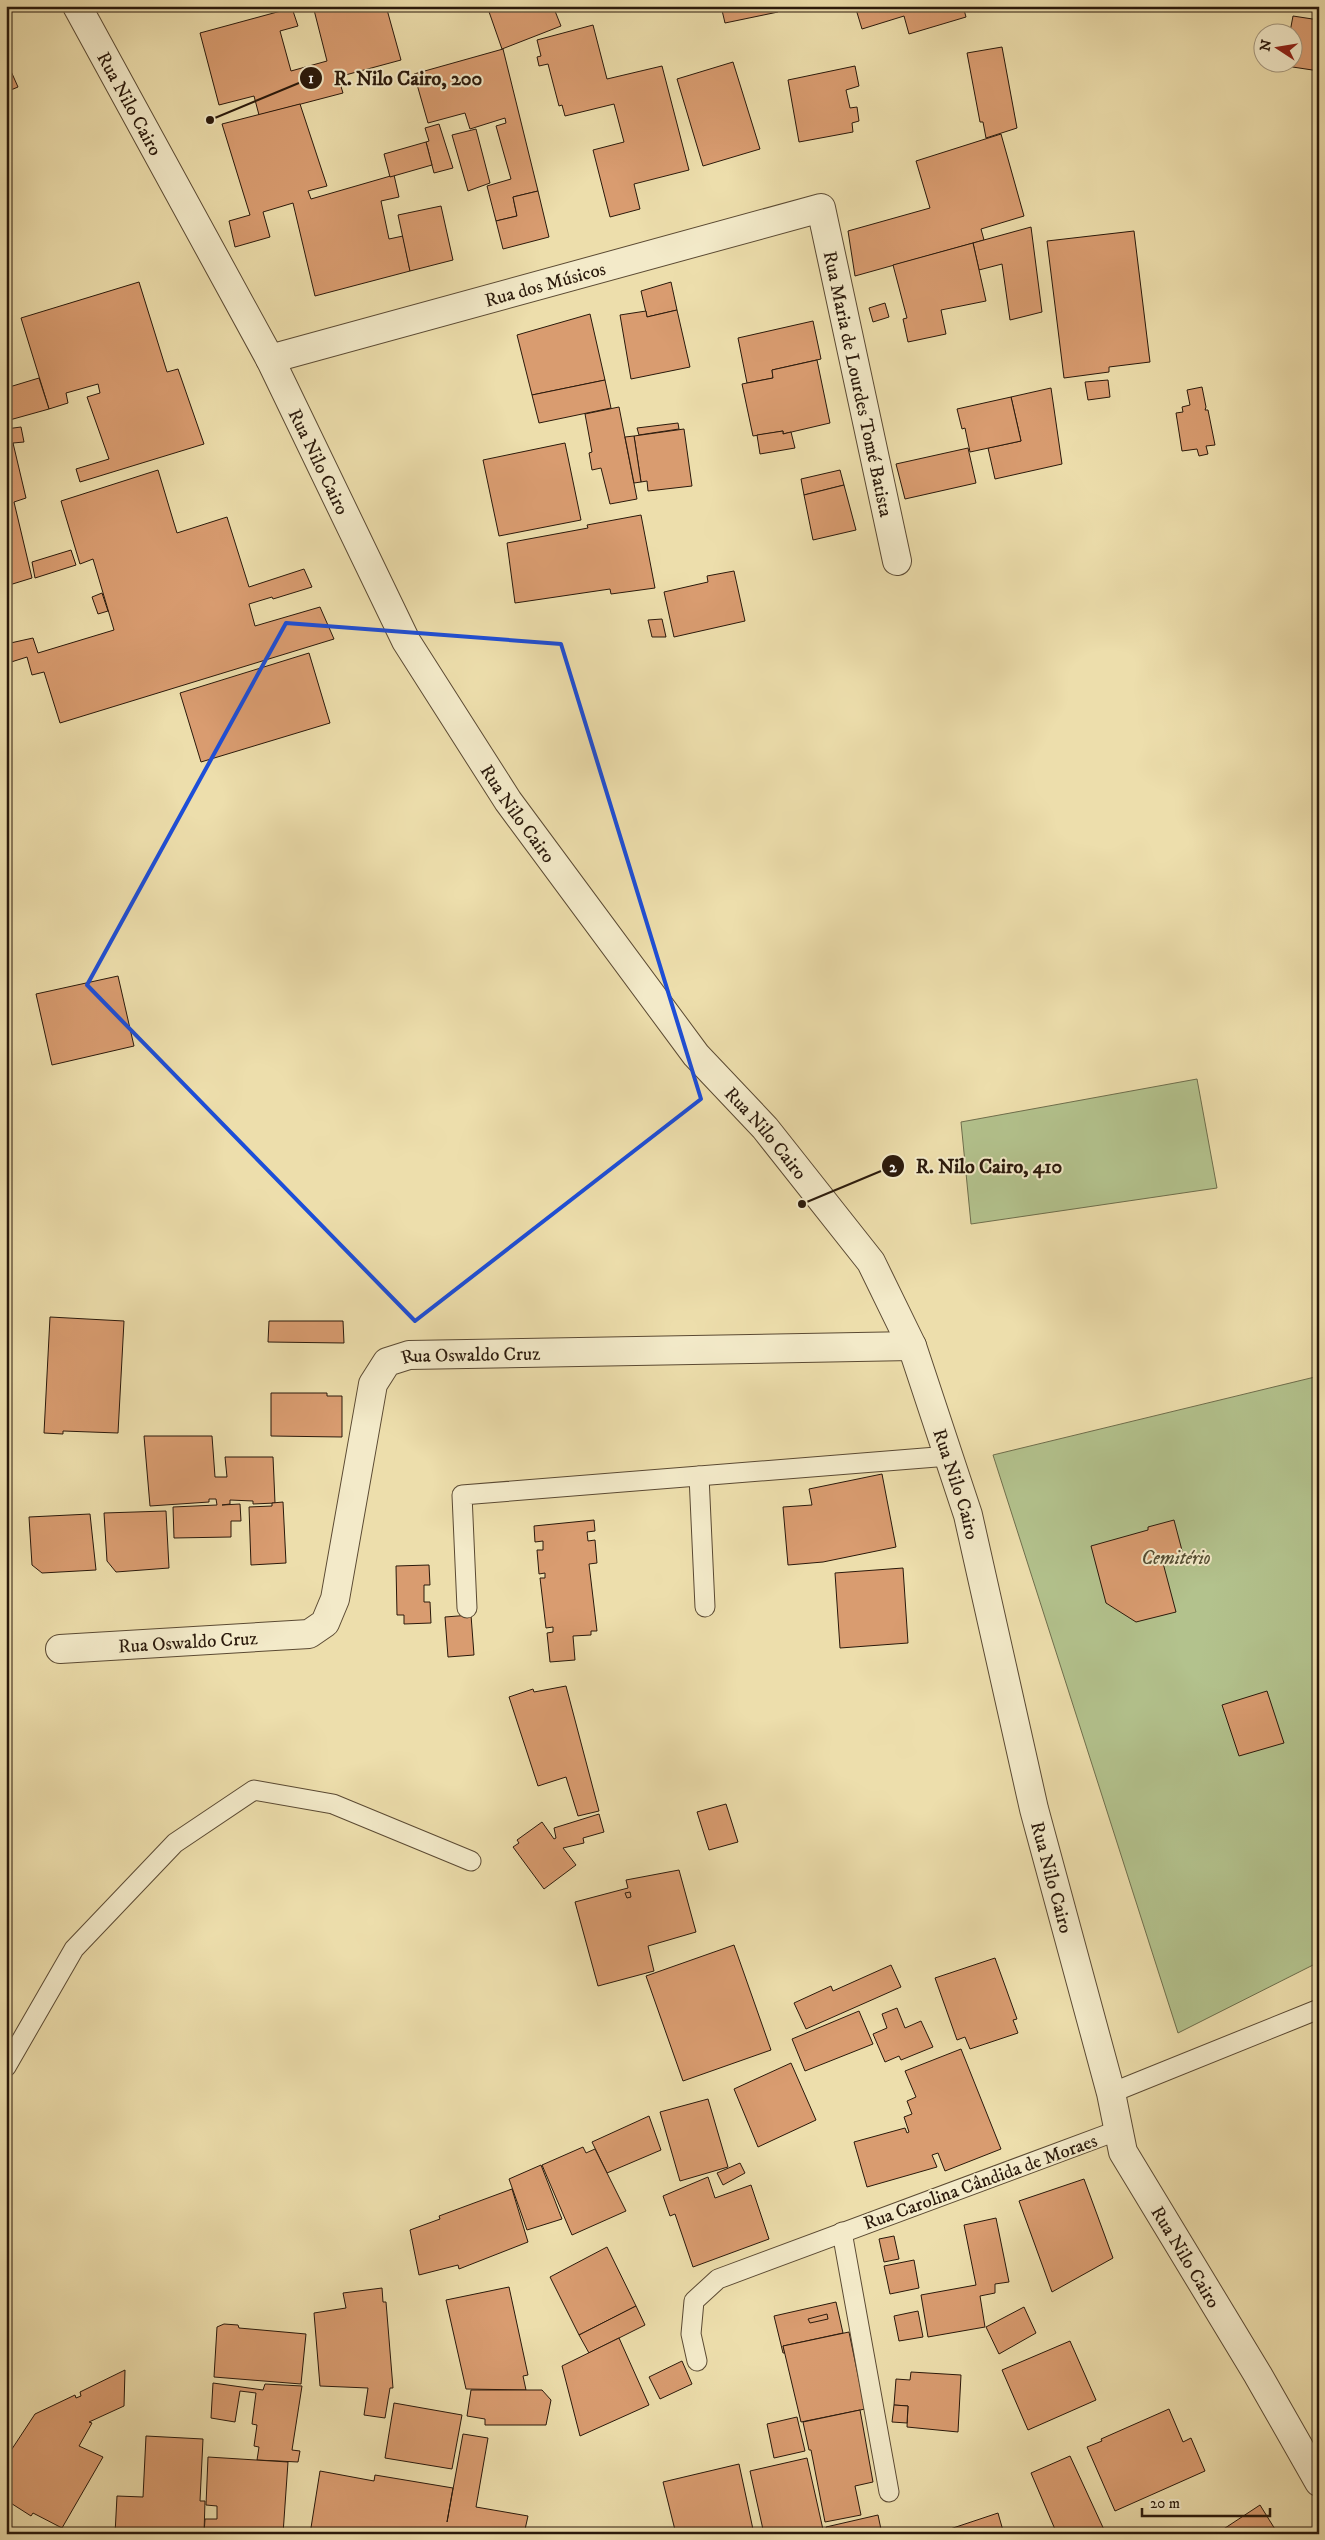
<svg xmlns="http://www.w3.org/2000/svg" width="1325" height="2540" font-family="'IM FELL DW Pica',serif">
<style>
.green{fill:#b3c28d;stroke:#6e6e4c}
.building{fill:#d99c70;stroke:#2a190b}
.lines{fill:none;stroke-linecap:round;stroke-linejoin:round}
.service-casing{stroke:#5b4a33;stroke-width:21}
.minor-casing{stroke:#5b4a33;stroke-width:30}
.tertiary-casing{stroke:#5b4a33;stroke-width:30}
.service{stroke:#f3eac9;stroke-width:19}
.minor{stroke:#f3eac9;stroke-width:28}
.tertiary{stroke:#f3eac9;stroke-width:28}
.marked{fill:none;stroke:#1d4ed8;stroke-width:4;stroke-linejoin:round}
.labels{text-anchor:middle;stroke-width:4;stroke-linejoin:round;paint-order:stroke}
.street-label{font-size:19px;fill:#2a190b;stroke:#f3eac9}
.park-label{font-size:19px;font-style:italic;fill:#534c32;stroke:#f3eac9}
.leader{fill:none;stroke:#2a190b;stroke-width:2}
.callout-dot{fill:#2a190b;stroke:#f3eac9;stroke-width:2}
.mark-label{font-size:15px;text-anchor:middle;font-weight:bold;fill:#fff}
.callout-label{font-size:20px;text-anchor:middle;font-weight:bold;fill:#2a190b;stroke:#f3eac9;stroke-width:4;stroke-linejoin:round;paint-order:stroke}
</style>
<rect width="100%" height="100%" fill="#eddeac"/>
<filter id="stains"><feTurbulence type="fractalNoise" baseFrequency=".004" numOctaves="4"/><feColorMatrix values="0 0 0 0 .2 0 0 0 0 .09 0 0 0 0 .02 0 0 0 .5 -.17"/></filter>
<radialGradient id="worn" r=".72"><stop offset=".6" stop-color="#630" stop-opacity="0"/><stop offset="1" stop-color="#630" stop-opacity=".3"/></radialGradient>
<g class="green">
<polygon points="1197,1079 1217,1188 971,1224 961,1122"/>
<polygon points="1319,1376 1319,1962 1178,2033 993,1455"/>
</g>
<g class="building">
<polygon points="313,6 386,6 401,60 338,77 343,93 259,115 254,96 219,105 200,33 292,8 298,26 280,31 291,71 327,61"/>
<polygon points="487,6 553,6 561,26 502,49"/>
<polygon points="648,6 662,6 649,10"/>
<polygon points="721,6 776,6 778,12 725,23"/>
<polygon points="855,6 963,6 966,17 909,34 904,16 862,29"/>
<polygon points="1293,16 1319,20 1319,71 1286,66 1286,62 1292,62 1292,32 1290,32"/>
<polygon points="593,25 607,79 662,66 689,170 634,184 640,209 610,217 593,150 624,142 614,104 565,116 562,105 559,106 548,64 539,66 537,57 541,56 537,40"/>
<polygon points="1002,47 1017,128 986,138 983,122 980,122 967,53"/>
<polygon points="503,49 538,191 513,197 517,216 496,221 487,186 511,179 496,126 506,123 505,118 470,129 465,113 428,123 414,74"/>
<polygon points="6,60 18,87 6,92"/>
<polygon points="733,62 760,149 703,166 677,79"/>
<polygon points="855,66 859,86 846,90 850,108 857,107 859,121 852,123 853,132 799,142 788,80"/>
<polygon points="300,104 327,186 308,191 311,199 394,175 399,197 381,201 389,239 403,236 410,271 315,296 293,203 263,212 270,237 235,247 229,221 250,215 222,124"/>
<polygon points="439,124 453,168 434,173 426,142 429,141 425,128"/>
<polygon points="476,129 490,183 468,191 452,135"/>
<polygon points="1001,134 1024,216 981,229 984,240 855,276 848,231 930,208 916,161"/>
<polygon points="426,142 432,165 390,177 384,154"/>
<polygon points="538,191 549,237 503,249 496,221 517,216 513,197"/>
<polygon points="441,206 453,260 410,271 398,215"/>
<polygon points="1031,227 1042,312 1010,320 1002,264 979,270 973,243"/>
<polygon points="1134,231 1150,362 1109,367 1109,372 1064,378 1047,241"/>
<polygon points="973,243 986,301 941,310 946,334 908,342 903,319 907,318 893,265"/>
<polygon points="139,282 167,372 178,369 204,444 80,482 76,469 109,459 87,397 100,393 98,384 66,393 68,403 49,409 21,318"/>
<polygon points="671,282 677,310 647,317 641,291"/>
<polygon points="885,303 889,317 873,322 869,308"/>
<polygon points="677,310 690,367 631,379 620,315 646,311 647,317"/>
<polygon points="590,314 605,380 532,395 517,335"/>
<polygon points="813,321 821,359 772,370 773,378 747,383 738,338"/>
<polygon points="817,360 830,423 783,434 783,431 753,436 742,384 773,378 772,370"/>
<polygon points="39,378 49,409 6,421 6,388"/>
<polygon points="605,380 611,408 539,423 532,395"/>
<polygon points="1108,380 1110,397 1088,400 1085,382"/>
<polygon points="1202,387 1206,407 1205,410 1208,410 1215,445 1206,446 1208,454 1199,456 1197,449 1182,451 1176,413 1183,412 1182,407 1190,405 1187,390"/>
<polygon points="1051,388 1062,464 995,479 988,448 1021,441 1011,397"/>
<polygon points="1011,397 1021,441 970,452 965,428 962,429 957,409"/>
<polygon points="619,407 637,499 610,504 601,468 592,470 589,453 592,452 585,414"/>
<polygon points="678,423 679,429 639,435 637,428"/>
<polygon points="21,427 24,442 13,443 26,498 14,502 32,578 6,586 6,429"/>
<polygon points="684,429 692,486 648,491 647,481 641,482 634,436"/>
<polygon points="783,431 783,434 791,432 795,448 760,454 757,435"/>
<polygon points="634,436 641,482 634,483 625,437"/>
<polygon points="565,443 581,520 499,536 483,460"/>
<polygon points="968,448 976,483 905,499 896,464"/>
<polygon points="158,470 177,533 227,517 249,587 304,569 312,587 273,599 272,597 249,604 255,626 320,607 334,639 60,723 44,672 32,675 27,657 8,663 6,644 33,638 38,653 114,630 93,559 80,564 61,501"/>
<polygon points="840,470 844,485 804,495 801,479"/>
<polygon points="844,485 856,530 813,540 804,495"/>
<polygon points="641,515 655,588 611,594 610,589 515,603 507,543 588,528 587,525"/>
<polygon points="71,550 76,565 35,578 32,562"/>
<polygon points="734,571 745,621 674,637 664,592 708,582 707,576"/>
<polygon points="102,593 108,611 98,614 92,597"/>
<polygon points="662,619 666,637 652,637 648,620"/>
<polygon points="309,653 330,723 201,762 180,693"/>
<polygon points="118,976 134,1046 52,1065 36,994"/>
<polygon points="50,1317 124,1321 118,1433 63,1431 63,1434 44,1433"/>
<polygon points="269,1321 343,1321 344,1343 268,1342"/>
<polygon points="271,1393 327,1393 327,1396 342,1396 342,1437 271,1436"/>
<polygon points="144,1436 212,1436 215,1477 227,1477 225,1457 273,1457 275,1503 253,1504 253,1501 230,1500 230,1504 222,1505 240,1504 241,1521 231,1521 231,1537 174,1538 173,1507 217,1505 216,1499 209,1499 209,1502 150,1506"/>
<polygon points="882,1474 896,1547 823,1562 788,1565 783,1507 812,1505 809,1489"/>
<polygon points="283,1502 286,1563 251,1565 249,1507 272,1506 272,1503"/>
<polygon points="166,1511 169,1568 116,1572 107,1561 104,1513"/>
<polygon points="90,1514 96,1570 42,1573 32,1565 29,1517"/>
<polygon points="594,1520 595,1531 587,1532 588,1541 595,1540 597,1563 589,1564 597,1631 591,1631 591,1635 573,1636 575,1660 550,1662 547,1633 553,1632 553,1627 546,1628 540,1578 545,1578 545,1573 539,1574 537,1550 543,1550 543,1541 535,1542 534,1526"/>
<polygon points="1174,1520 1184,1558 1163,1563 1176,1612 1136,1622 1106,1603 1091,1546 1148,1530 1148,1527"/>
<polygon points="429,1565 430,1585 424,1585 424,1602 430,1602 431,1623 404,1624 404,1615 397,1615 396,1566"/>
<polygon points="903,1568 908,1643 840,1648 835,1573"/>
<polygon points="471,1615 474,1655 448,1657 445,1617"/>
<polygon points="566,1686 599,1811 578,1816 566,1777 538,1786 509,1697 533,1689 534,1692"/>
<polygon points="1267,1691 1284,1743 1239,1756 1222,1705"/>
<polygon points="726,1804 738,1842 709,1850 697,1812"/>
<polygon points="599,1814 604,1832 583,1838 584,1843 563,1848 576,1865 544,1889 513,1847 519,1843 517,1840 542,1822 554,1839 556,1838 554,1828"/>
<polygon points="679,1870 696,1932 648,1946 654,1971 598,1986 575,1902 628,1888 626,1880"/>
<polygon points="630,1892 631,1897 627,1898 625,1893"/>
<polygon points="734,1945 771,2050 683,2081 646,1976"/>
<polygon points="995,1958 1017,2019 1013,2020 1018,2033 970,2049 965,2037 957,2040 935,1978"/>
<polygon points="891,1965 901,1987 806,2029 794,2003 831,1986 833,1991"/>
<polygon points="897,2008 905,2028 921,2021 933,2047 901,2060 899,2056 885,2062 873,2034 887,2028 882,2014"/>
<polygon points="859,2011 873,2044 805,2071 792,2039"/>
<polygon points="961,2049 1001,2149 945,2171 938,2153 932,2155 937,2167 867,2187 854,2142 905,2128 907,2133 909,2132 904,2117 912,2114 907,2101 916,2097 905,2071"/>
<polygon points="791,2063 816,2120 758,2147 734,2089"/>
<polygon points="708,2099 728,2167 680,2181 660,2112"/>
<polygon points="649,2116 661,2150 607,2173 592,2142"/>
<polygon points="583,2147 586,2153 595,2149 626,2211 572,2235 542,2165"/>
<polygon points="740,2163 745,2173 723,2185 717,2173"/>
<polygon points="541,2165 562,2219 527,2230 509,2179"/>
<polygon points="708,2177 715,2198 751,2185 769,2239 693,2267 675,2214 670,2216 663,2196"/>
<polygon points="1084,2179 1113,2258 1052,2292 1019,2201"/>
<polygon points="512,2189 528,2242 459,2269 458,2265 419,2275 410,2230 440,2219 439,2216"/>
<polygon points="996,2218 1009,2282 995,2284 995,2293 980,2296 985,2327 928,2337 921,2295 976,2285 964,2225"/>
<polygon points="894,2236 899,2259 884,2262 879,2239"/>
<polygon points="607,2247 636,2306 579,2335 550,2277"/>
<polygon points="914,2260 919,2288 890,2294 884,2266"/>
<polygon points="509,2287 528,2375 523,2376 526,2390 466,2389 446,2300"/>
<polygon points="382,2288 383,2302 386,2302 393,2388 390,2388 385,2418 364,2415 368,2388 320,2386 314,2313 346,2308 343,2293"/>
<polygon points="836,2302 843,2333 783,2346 785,2353 783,2353 774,2316"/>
<polygon points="636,2306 645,2325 589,2353 579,2335"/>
<polygon points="1024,2307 1036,2333 999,2354 986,2327"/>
<polygon points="918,2311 923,2337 899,2341 894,2316"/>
<polygon points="827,2314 828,2319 810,2323 808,2319"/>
<polygon points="224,2324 238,2325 239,2328 306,2334 301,2384 214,2377 217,2327"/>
<polygon points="849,2332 865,2409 801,2422 783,2346"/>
<polygon points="619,2338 649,2405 580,2436 562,2366"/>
<polygon points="1070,2341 1096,2400 1028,2430 1002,2370"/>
<polygon points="682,2361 692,2384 660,2399 649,2377"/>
<polygon points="125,2370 124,2406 89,2422 92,2423 79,2446 103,2457 62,2528 33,2513 31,2516 6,2500 6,2458 35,2414 75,2395 76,2398 81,2396 80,2392"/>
<polygon points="911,2372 961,2375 958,2432 907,2427 908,2406 894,2405 896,2379 910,2380"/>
<polygon points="213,2383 263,2390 265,2384 302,2386 292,2450 300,2451 298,2462 257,2460 259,2447 254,2446 257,2425 252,2424 256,2393 240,2391 235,2422 211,2418"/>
<polygon points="471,2390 542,2390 551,2400 546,2425 485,2425 485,2419 467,2416"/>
<polygon points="394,2403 462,2415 452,2469 385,2458"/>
<polygon points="894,2405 908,2406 907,2423 892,2422"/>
<polygon points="1169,2409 1183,2442 1191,2438 1205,2471 1115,2511 1087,2447 1102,2441 1101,2439"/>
<polygon points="860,2410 873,2482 855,2486 861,2515 825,2522 811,2450 809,2450 803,2422"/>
<polygon points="797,2417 805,2451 774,2458 767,2424"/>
<polygon points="463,2434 488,2438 476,2507 528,2516 524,2534 310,2534 320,2471 374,2481 375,2475 453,2488 447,2522"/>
<polygon points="146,2436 203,2439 200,2501 205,2501 204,2534 115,2534 117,2496 143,2497"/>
<polygon points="1070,2456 1106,2534 1057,2534 1031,2473"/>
<polygon points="208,2457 288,2462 283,2534 204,2534 205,2519 217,2519 217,2506 206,2505"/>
<polygon points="807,2458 824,2534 764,2534 750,2471"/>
<polygon points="739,2464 754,2534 676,2534 663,2482"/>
<polygon points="1260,2505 1278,2534 1216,2534"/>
<polygon points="998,2513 1004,2534 942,2534 941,2532"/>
<polygon points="878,2515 882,2534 828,2534 826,2527"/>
</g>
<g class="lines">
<g class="service-casing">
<g id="service">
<polyline points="699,1476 705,1607"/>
<polyline points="467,1608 462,1495 949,1456"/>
<polyline points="6,2067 74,1949 175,1843 254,1790 333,1804 471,1861"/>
<polyline points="1111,2093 1319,2009"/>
<polyline points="842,2232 889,2492"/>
<polyline points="697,2361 691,2334 694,2301 718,2279 1119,2130"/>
</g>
</g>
<g class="minor-casing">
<g id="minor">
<path id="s1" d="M270,359L821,208L897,561"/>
<path id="s2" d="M60,1649L309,1634L325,1623L335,1599L373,1384L387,1362L409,1355L912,1346"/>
</g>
</g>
<g class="tertiary-casing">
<g id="tertiary">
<path id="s3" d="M77,6L270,359L406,641L508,801L696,1055L765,1128L871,1262L912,1346L968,1515L1034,1809L1111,2093L1123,2152L1258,2375L1319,2482"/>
</g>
</g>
<use href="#service" class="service"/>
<use href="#minor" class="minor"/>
<use href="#tertiary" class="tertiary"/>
</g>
<path class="marked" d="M286,623L561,644L701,1099L415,1321L87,985Z"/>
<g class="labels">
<g class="street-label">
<text dy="7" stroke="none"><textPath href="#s3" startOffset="111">Rua Nilo Cairo</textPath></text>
<text dy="7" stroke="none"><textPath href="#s1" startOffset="285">Rua dos Músicos</textPath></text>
<text dy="7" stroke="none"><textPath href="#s1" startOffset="751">Rua Maria de Lourdes Tomé Batista</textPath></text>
<text dy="7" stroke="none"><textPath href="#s3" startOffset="516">Rua Nilo Cairo</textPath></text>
<text dy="7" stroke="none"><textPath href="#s3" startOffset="921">Rua Nilo Cairo</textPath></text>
<text dy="7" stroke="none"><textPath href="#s3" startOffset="1326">Rua Nilo Cairo</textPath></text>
<text dy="7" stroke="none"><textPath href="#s2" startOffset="624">Rua Oswaldo Cruz</textPath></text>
<text dy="7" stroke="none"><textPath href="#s3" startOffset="1731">Rua Nilo Cairo</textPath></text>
<text dy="7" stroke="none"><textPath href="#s2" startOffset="128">Rua Oswaldo Cruz</textPath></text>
<text dy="7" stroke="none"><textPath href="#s3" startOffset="2136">Rua Nilo Cairo</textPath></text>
<text transform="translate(980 2181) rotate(-20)" y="7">Rua Carolina Cândida de Moraes</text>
<text dy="7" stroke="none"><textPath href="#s3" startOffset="2542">Rua Nilo Cairo</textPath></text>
</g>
<g class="park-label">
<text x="1176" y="1564">Cemitério</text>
</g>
</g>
<path class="leader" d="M210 120L311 78M802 1204L893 1166"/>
<g class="callout-dot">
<circle cx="210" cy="120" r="5"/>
<circle cx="802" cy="1204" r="5"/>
<circle cx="311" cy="78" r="12"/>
<circle cx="893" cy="1166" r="12"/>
</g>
<g class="mark-label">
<text x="311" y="83">1</text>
<text x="893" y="1172">2</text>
</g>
<g class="callout-label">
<text x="408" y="85">R. Nilo Cairo, 200</text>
<text x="989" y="1173">R. Nilo Cairo, 410</text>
</g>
<rect width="1325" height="2540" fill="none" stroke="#eddeac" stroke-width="25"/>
<rect x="8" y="8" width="1310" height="2525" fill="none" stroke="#2a190b" stroke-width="2.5"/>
<rect x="12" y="12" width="1300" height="2515" fill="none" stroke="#2a190b"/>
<g transform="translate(1278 48) rotate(282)"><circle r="24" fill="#f3eac9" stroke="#a3967d"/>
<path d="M0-4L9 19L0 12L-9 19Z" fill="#8f2418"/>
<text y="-8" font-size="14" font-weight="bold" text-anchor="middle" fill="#2a190b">N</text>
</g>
<path d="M1142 2508v8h128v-8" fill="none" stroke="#2a190b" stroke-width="2.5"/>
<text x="1150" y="2508" font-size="15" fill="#2a190b" stroke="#f3eac9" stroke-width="4" paint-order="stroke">20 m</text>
<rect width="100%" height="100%" filter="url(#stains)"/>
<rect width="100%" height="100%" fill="url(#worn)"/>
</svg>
